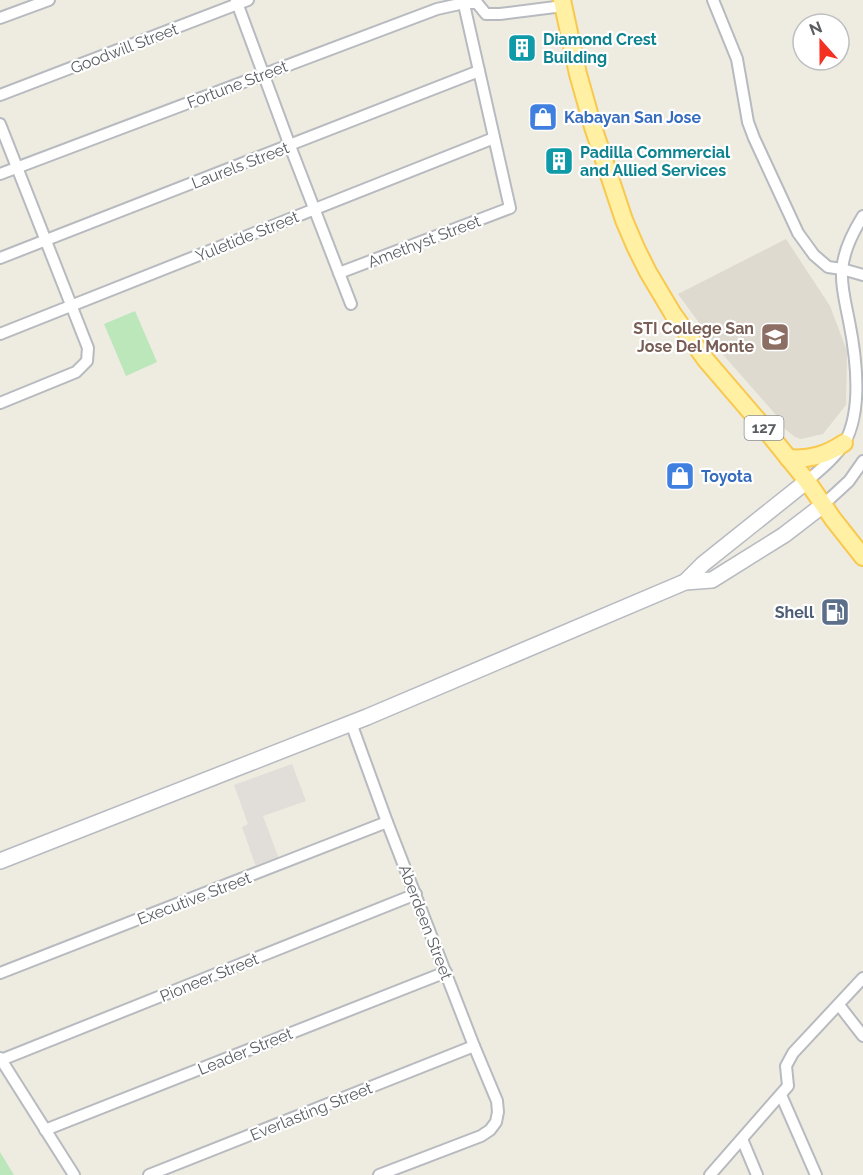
<svg xmlns="http://www.w3.org/2000/svg" width="863" height="1175" font-family="Raleway,sans-serif">
<style>
.industrial{fill:#e1ded9}
.education{fill:#dedad0}
.green{fill:#bce7bb}
.lines{fill:none;stroke-linecap:round;stroke-linejoin:round}
.street-casing{stroke:#b7babf;stroke-width:14}
.secondary-casing{stroke:#b7bbc1;stroke-width:18}
.primary-casing{stroke:#f9c84e;stroke-width:20}
.street{stroke:#fff;stroke-width:10}
.secondary{stroke:#fff;stroke-width:15}
.primary{stroke:#fff0a4;stroke-width:16}
.labels{text-anchor:middle;stroke-width:4.5;stroke-linejoin:round;paint-order:stroke}
.shield{fill:#fff;stroke:#8c8e92;stroke-width:1.5}
.shield-label{font-size:15px;font-weight:bold;fill:#5a5e63}
.culture-label{font-size:16px;font-weight:bold;fill:#0d838f;stroke:#fff;text-anchor:start}
.street-label{font-size:16px;fill:#5a5e63;stroke:#fff}
.shop-label{font-size:16px;font-weight:bold;fill:#366cbe;stroke:#fff;text-anchor:start}
.education-label{font-size:16px;font-weight:bold;fill:#785e54;stroke:#fff;text-anchor:end}
.service-label{font-size:16px;font-weight:bold;fill:#4e5e75;stroke:#fff;text-anchor:end}
</style>
<rect width="100%" height="100%" fill="#eeebe1"/>
<polygon class="industrial" points="292,764 306,801 263,816 279,859 256,867 242,827 248,824 234,785"/>
<polygon class="education" points="786,239 830,306 847,351 846,405 823,434 801,439 795,437 785,429 777,416 718,349 678,294"/>
<g class="green">
<polygon points="135,311 157,362 126,376 104,324"/>
<polygon points="0,1152 14,1175 0,1175"/>
</g>
<g class="lines">
<g class="street-casing">
<g id="street">
<polyline points="236,0 290,146 351,304"/>
<polyline points="713,0 737,59 748,122 754,138 798,233 814,255 828,267 842,269 863,275"/>
<polyline points="477,3 486,14 500,14 563,6"/>
<polyline points="0,18 49,0"/>
<polyline points="0,95 248,0"/>
<polyline points="0,124 88,348 87,361 76,372 0,403"/>
<polyline points="0,174 437,9 464,3 477,3"/>
<polyline points="0,258 479,71"/>
<polyline points="339,273 510,208 463,0"/>
<polyline points="0,334 494,138"/>
<path d="M807,481C821,469 835,458 845,442C863,409 856,356 849,321C846,305 841,288 842,271C843,252 853,232 863,216"/>
<polyline points="823,505 849,481 863,461"/>
<polyline points="351,723 387,822 474,1046 497,1101 498,1112 496,1122 490,1130 481,1136 379,1175"/>
<polyline points="0,973 387,822"/>
<polyline points="839,1005 863,1036"/>
<polyline points="0,1058 74,1175"/>
<polyline points="1,1060 416,894"/>
<polyline points="781,1095 816,1175"/>
<polyline points="45,1130 446,972"/>
<polyline points="742,1139 757,1175"/>
<polyline points="149,1175 474,1046"/>
<polyline points="710,1175 788,1086 786,1066 793,1053 863,978"/>
</g>
</g>
<g class="secondary-casing">
<g id="secondary">
<polyline points="685,582 703,564 807,481"/>
<polyline points="0,861 367,717 685,582 712,580 784,535 823,505"/>
</g>
</g>
<g class="primary-casing">
<g id="primary">
<polyline points="562,0 578,74 593,127 624,220 636,248 648,272 673,314 706,360 761,424 807,481 833,519 863,557"/>
<path d="M788,458C810,460 826,455 844,443"/>
</g>
</g>
<use href="#street" class="street"/>
<use href="#secondary" class="secondary"/>
<use href="#primary" class="primary"/>
</g>
<defs>
<g id="building-square" transform="scale(1.5)"><rect x="-9" y="-9" width="18" height="18" rx="4" fill="#0f9aa8" stroke="#fff"/><path d="M-4-6H4V6H1V3H-1V6H-4ZM-2.5-4.3h1.7v1.8h-1.7ZM.8-4.3h1.7v1.8H.8ZM-2.5-1h1.7V.8h-1.7ZM.8-1h1.7V.8H.8Z" fill="#fff"/></g>
<g id="shop-square" transform="scale(1.5)"><rect x="-9" y="-9" width="18" height="18" rx="4" fill="#3f7fe0" stroke="#fff"/><path d="M-5-2.5h2.3a2.7 3.5 0 0 1 5.4 0H5L5.5 6h-11ZM-1.5-2.5h3a1.5 2.3 0 0 0-3 0Z" fill="#fff"/></g>
<g id="university-square" transform="scale(1.5)"><rect x="-9" y="-9" width="18" height="18" rx="4" fill="#8d6e63" stroke="#fff"/><path d="M0-5L7-2L0 1L-7-2ZM-4 1L0 2.5L4 1V4Q0 6-4 4Z" fill="#fff"/></g>
<g id="fuel-square" transform="scale(1.5)"><rect x="-9" y="-9" width="18" height="18" rx="4" fill="#5c6f8a" stroke="#fff"/><path d="M-5.5-6h7V0h2V4h1.3V-2.5L3-4.5l.8-.8L6-3V5H2.5V1h-1V6h-7ZM-4.2-4.7v3.2H.2V-4.7Z" fill="#fff"/></g>
</defs>
<g fill-rule="evenodd">
<use href="#building-square" x="522" y="48"/>
<use href="#shop-square" x="543" y="117"/>
<use href="#building-square" x="559" y="161"/>
<use href="#university-square" x="775" y="337"/>
<use href="#shop-square" x="680" y="476"/>
<use href="#fuel-square" x="835" y="612"/>
</g>
<g class="labels">
<rect class="shield" x="744.5" y="416" width="39" height="24" rx="4.5"/>
<g class="shield-label">
<text x="764" y="433">127</text>
</g>
<g class="culture-label">
<text x="543" y="45">Diamond Crest<tspan x="543" dy="18">Building</tspan></text>
<text x="580" y="158">Padilla Commercial<tspan x="580" dy="18">and Allied Services</tspan></text>
</g>
<g class="street-label">
<text transform="translate(124 48) rotate(-21)" y="6">Goodwill Street</text>
<text transform="translate(237 84) rotate(-21)" y="6">Fortune Street</text>
<text transform="translate(240 165) rotate(-21)" y="6">Laurels Street</text>
<text transform="translate(247 236) rotate(-22)" y="6">Yuletide Street</text>
<text transform="translate(424 241) rotate(-21)" y="6">Amethyst Street</text>
<text transform="translate(194 898) rotate(-21)" y="6">Executive Street</text>
<text transform="translate(426 922) rotate(69)" y="6">Aberdeen Street</text>
<text transform="translate(209 977) rotate(-22)" y="6">Pioneer Street</text>
<text transform="translate(245 1051) rotate(-22)" y="6">Leader Street</text>
<text transform="translate(311 1111) rotate(-22)" y="6">Everlasting Street</text>
</g>
<g class="shop-label">
<text x="564" y="123">Kabayan San Jose</text>
<text x="701" y="482">Toyota</text>
</g>
<g class="education-label">
<text x="754" y="334">STI College San<tspan x="754" dy="18">Jose Del Monte</tspan></text>
</g>
<g class="service-label">
<text x="814" y="618">Shell</text>
</g>
</g>
<g transform="translate(821 42) rotate(339)"><circle r="28" fill="#ffffff" stroke="#bdbfc1" stroke-width="1.5"/>
<path d="M0-4.5L10 22L0 15L-10 22Z" fill="#f33021"/>
<text y="-9" font-size="16" font-weight="bold" text-anchor="middle" fill="#5a5e63">N</text>
</g>
</svg>
